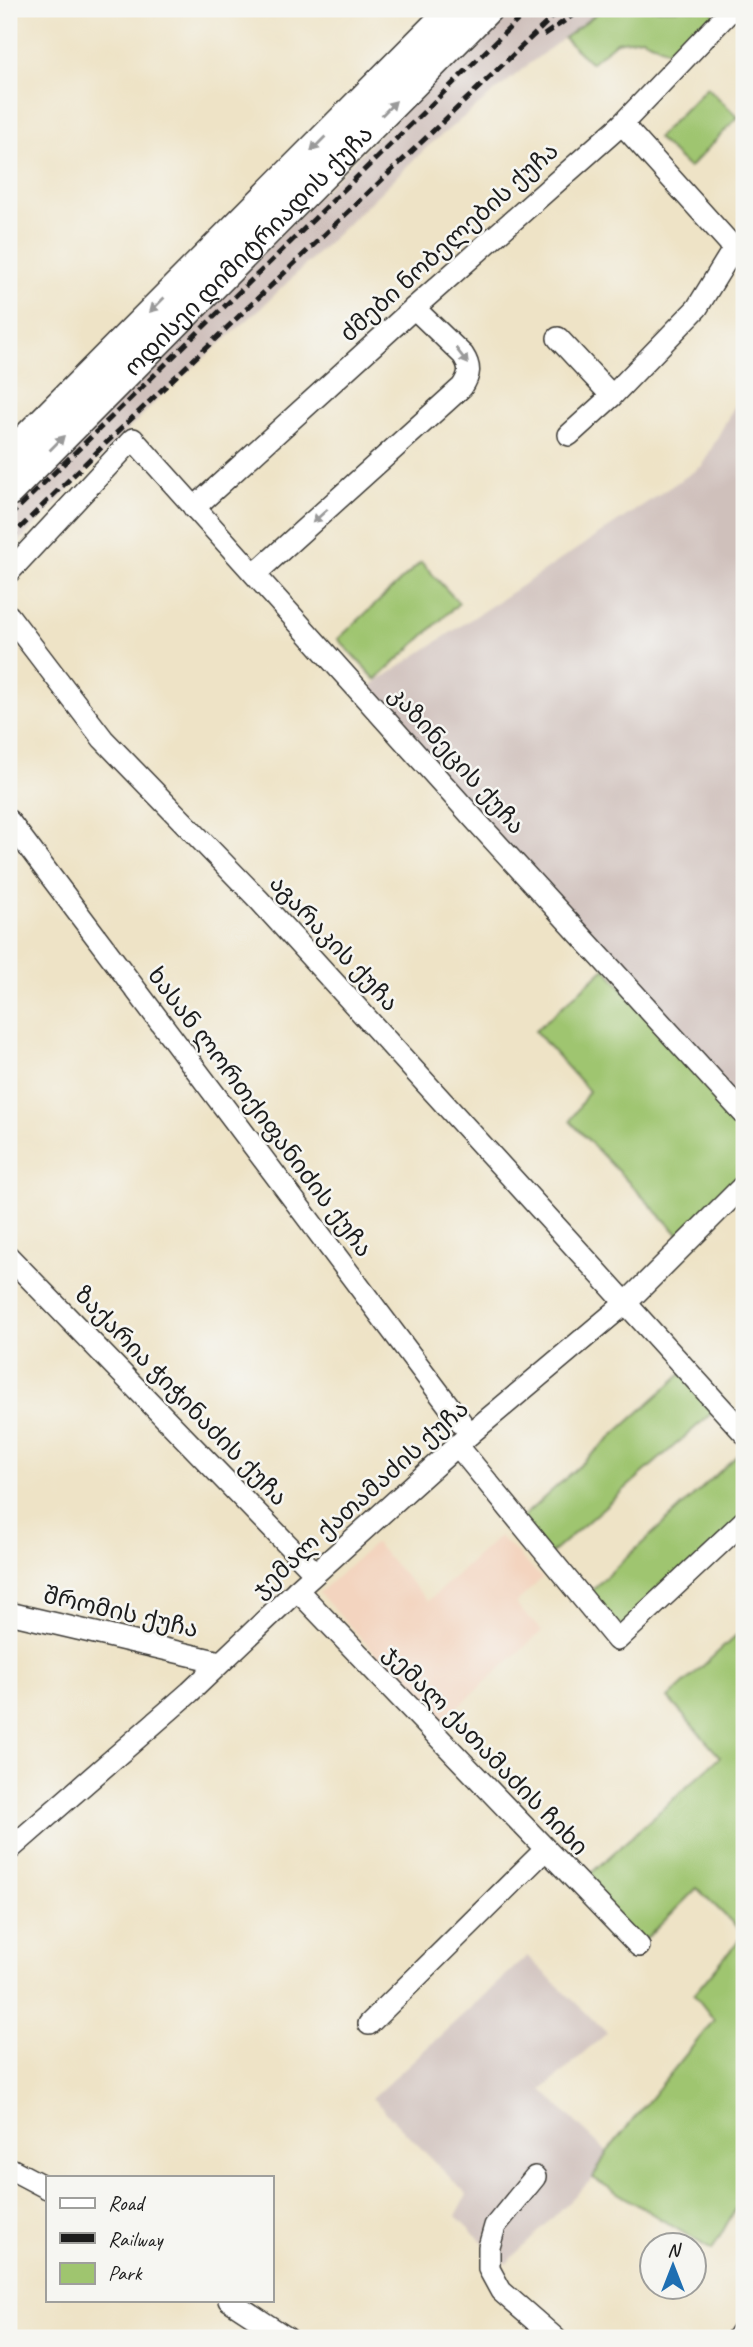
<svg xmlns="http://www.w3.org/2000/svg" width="753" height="2347" font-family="Caveat,'Noto Sans Georgian',sans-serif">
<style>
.built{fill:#f3d4bf}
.industrial{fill:#cfc0bb}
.green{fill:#9fc56f;stroke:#5e7046;stroke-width:2}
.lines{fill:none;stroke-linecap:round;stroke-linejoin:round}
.minor-casing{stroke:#3c3a36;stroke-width:24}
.major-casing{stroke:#3c3a36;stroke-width:31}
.minor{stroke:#fff;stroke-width:21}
.major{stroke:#fff;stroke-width:28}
.rail{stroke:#1c1c1c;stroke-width:5;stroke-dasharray:10 5;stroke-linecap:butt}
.oneway{fill:#999}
.labels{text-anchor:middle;stroke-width:5;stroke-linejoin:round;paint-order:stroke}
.street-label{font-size:24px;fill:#1c1c1c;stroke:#f6f6f2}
</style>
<rect width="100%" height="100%" fill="#f6f6f2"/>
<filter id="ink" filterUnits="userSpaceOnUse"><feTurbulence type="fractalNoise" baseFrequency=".0143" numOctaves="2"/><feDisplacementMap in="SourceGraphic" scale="14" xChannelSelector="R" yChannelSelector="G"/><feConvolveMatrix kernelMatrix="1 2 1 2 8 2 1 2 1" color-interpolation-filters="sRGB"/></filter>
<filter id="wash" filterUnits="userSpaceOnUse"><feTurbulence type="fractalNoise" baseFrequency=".00686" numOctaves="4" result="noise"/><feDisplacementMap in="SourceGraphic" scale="28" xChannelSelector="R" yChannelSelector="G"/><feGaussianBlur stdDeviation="1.57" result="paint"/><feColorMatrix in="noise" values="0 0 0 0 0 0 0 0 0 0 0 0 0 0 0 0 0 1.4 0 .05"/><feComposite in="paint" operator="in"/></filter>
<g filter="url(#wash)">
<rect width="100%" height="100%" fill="#eee3c6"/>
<polygon class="built" points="499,1536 542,1578 515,1604 542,1631 440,1723 319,1593 375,1543 428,1601"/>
<g class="industrial">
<polygon points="505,9 603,9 529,64 427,147 261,308 161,396 9,552 9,506"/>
<polygon points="744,388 744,1114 361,692 702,466"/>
<polygon points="527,1956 607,2033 542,2090 607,2152 593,2178 506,2264 456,2216 467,2195 372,2098"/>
</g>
<g class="green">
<polygon points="603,9 710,9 720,21 684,58 642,38 616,42 591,63 564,38"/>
<polygon points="707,87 738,117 689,168 657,138"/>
<polygon points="421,562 459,603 376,680 338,639"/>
<polygon points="605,968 744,1126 744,1174 679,1235 570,1121 589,1091 535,1031"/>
<polygon points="687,1369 720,1406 547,1557 518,1521"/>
<polygon points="744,1449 744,1521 617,1640 583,1598"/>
<polygon points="744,1628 744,2194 712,2250 593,2178 607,2152 714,2020 694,1994 744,1934 697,1888 639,1946 579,1884 720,1757 668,1698"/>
</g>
</g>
<g filter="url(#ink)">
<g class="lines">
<g class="minor-casing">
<g id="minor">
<polyline points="558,338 612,396"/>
<polyline points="569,435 612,396 697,308 734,248 622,124"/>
<polyline points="194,508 414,308 622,124 732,9"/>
<polyline points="9,572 133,439 477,822 744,1114"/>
<path d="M255,574L462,387C470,375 471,367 463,355L414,308"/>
<polyline points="9,616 103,739 259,900 744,1433"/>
<polyline points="9,821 470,1434"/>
<polyline points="9,1257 315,1573"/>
<polyline points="457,1445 617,1640 744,1521"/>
<polyline points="297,1590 639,1946"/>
<polyline points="9,1613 220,1662"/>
<polyline points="9,1850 190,1692 297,1590 470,1434 627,1302 744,1185"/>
<polyline points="369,2024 545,1850"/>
<polyline points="9,2168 47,2188"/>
<polyline points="535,2177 495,2226 489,2247 489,2269 501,2291 555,2338"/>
<polyline points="229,2300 287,2338"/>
<polyline points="737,2338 744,2327"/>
</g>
</g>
<g class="major-casing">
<g id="major">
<polyline points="9,455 452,9"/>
<path id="s1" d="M9,492L488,9"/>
</g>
</g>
<use href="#minor" class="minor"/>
<use href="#major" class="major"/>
<g class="rail">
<polyline points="544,35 582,9"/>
<polyline points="9,517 529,9"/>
<polyline points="9,539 106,443 561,9"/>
</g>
</g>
<defs><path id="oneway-solid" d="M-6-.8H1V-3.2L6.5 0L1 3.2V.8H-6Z" transform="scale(1.75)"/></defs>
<g class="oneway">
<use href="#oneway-solid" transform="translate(389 108) rotate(-45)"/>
<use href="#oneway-solid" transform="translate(318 144) rotate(135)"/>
<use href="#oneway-solid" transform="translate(157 305) rotate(135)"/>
<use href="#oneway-solid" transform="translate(462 356) rotate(52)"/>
<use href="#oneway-solid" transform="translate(57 443) rotate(-45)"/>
<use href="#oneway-solid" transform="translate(320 516) rotate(138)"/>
</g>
</g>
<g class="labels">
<g class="street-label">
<text transform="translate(449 242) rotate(-42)" y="8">ძმები ნობელების ქუჩა</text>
<text dy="8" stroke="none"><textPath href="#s1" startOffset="340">ოდისეი დიმიტრიადის ქუჩა</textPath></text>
<text transform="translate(457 760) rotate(48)" y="8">კაზინეცის ქუჩა</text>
<text transform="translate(334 943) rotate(47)" y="8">აგარაკის ქუჩა</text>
<text transform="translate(260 1112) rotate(53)" y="8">ხასან ლორთქიფანიძის ქუჩა</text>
<text transform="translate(181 1396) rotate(46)" y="8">ზაქარია ჭიჭინაძის ქუჩა</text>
<text transform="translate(360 1499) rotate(-42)" y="8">ჯემალ ქათამაძის ქუჩა</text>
<text transform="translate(121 1612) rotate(13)" y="8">შრომის ქუჩა</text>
<text transform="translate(486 1750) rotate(46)" y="8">ჯემალ ქათამაძის ჩიხი</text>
</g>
</g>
<rect width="753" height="2347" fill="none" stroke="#f6f6f2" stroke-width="35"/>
<rect x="46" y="2176" width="228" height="126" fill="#f6f6f2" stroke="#9f9f9c" stroke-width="2"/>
<rect x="60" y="2198" width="35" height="10" fill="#ffffff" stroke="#9f9f9c" stroke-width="2"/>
<text x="108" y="2210" font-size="21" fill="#1c1c1c">Road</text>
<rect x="60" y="2233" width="35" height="10" fill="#1c1c1c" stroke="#9f9f9c" stroke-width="2"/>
<text x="108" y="2246" font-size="21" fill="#1c1c1c">Railway</text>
<rect x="60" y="2263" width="35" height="21" fill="#9fc56f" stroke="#9f9f9c" stroke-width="2"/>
<text x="108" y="2280" font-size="21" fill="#1c1c1c">Park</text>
<g transform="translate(673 2266)"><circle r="33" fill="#f6f6f2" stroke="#9f9f9c" stroke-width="2"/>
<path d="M0-5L12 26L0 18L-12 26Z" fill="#1f6fb2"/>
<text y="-10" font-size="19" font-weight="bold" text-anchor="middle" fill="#1c1c1c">N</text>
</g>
</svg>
